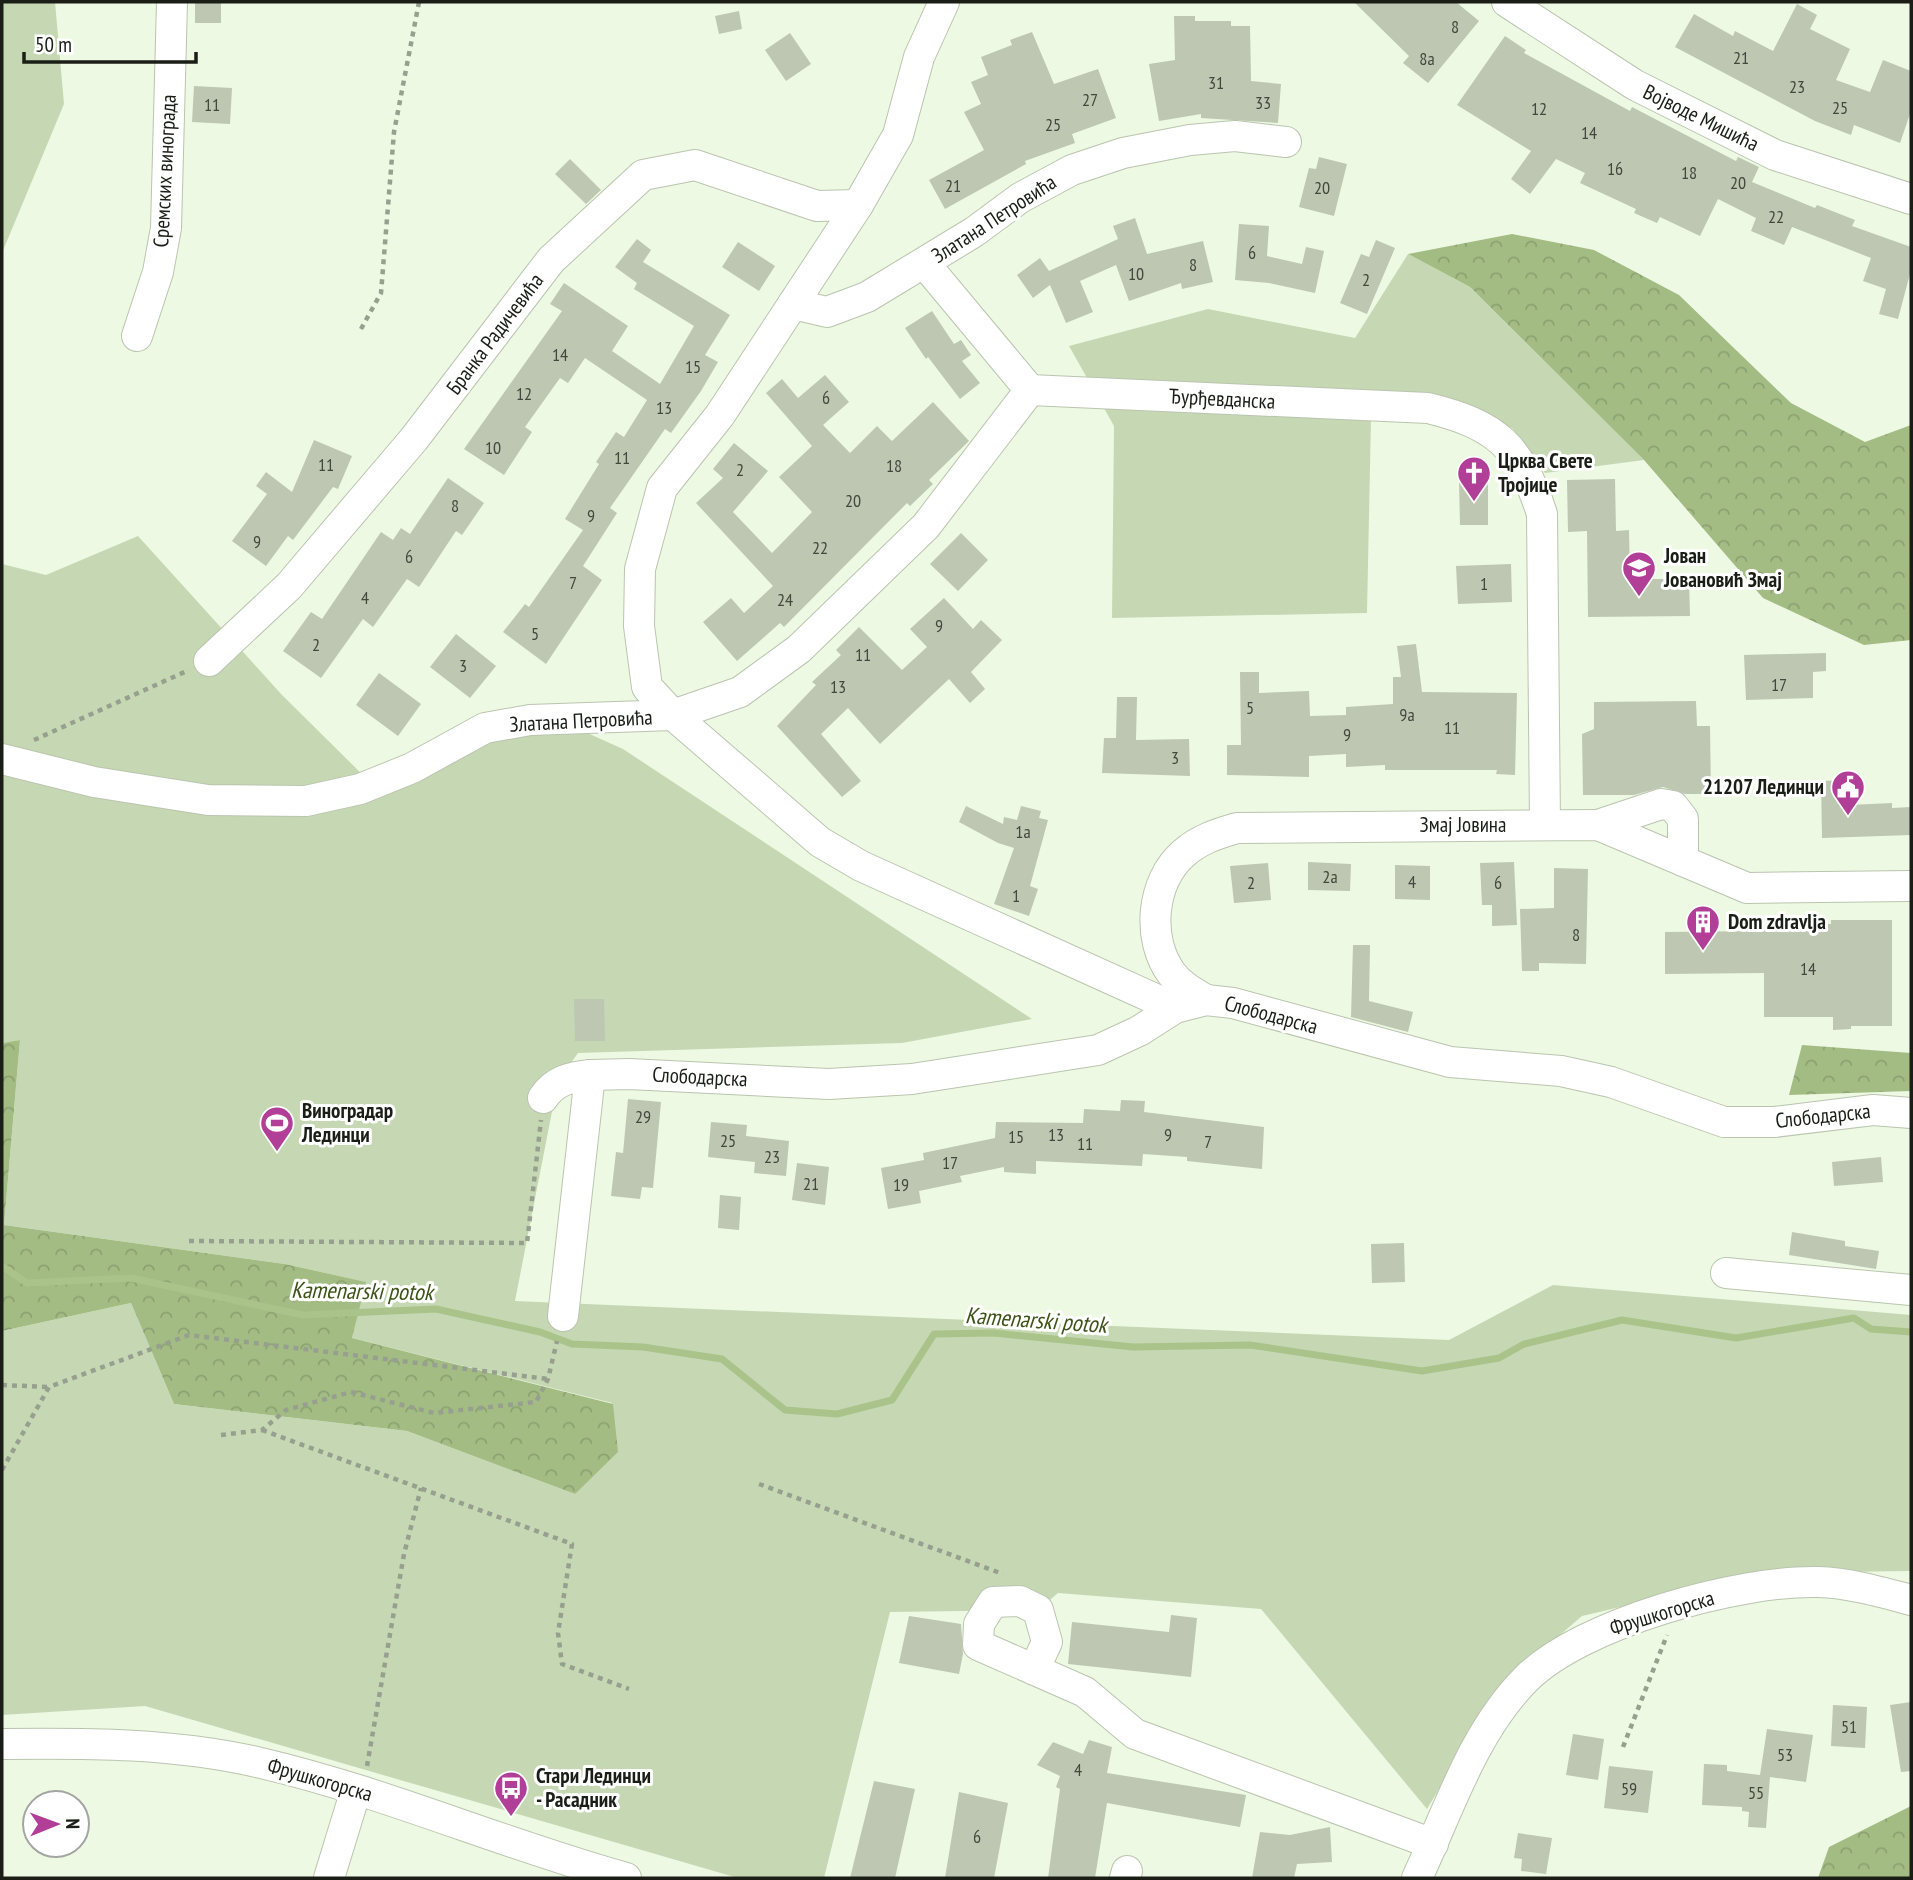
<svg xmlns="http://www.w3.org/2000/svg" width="1913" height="1880" font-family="'PT Sans Narrow',sans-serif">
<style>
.green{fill:#c6d8b3}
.forest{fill:url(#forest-crowns)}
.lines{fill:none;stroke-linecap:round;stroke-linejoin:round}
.stream{stroke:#aac38b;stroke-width:7}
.building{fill:#bdc7b2}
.minor-casing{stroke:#bac4af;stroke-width:32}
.path{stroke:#97a08f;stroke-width:4.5;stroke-dasharray:5 5;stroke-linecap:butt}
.minor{stroke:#fff;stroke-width:30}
.labels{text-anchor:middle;stroke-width:6;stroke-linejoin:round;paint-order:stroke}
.number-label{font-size:18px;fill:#43483d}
.street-label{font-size:21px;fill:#1a1e16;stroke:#fff}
.poi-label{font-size:21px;font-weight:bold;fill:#1a1e16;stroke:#fff;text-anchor:start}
.water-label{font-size:23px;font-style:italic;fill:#3d5318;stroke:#fff}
</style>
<defs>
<pattern id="forest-crowns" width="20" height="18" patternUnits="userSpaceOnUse" patternTransform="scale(1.75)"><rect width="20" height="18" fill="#a3bc84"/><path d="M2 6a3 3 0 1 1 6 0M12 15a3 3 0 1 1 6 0" fill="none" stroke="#8ca171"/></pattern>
</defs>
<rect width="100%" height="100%" fill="#eef9e3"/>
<g class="green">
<polygon points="2,2 55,2 64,104 2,253"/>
<polygon points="1408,254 1470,287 1644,460 1545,473 1512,428 1371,419 1367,613 1112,618 1114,426 1069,346 1208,309 1355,338"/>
<polygon points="138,536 282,695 368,780 545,714 623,749 1032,1019 902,1043 578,1053 558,1081 515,1301 1449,1340 1553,1285 1911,1315 1911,1571 1766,1573 1582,1616 1501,1686 1427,1809 1261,1609 1058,1593 1038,1610 890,1612 824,1878 738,1878 145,1706 2,1715 2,1331 131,1303 174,1404 407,1431 575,1494 612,1403 352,1338 365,1282 285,1264 4,1225 20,1040 2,1043 2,564 46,575"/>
</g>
<g class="forest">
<polygon points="1512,234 1594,250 1679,295 1791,403 1865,442 1911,425 1911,640 1864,645 1763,598 1644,460 1470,287 1408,254"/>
<polygon points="20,1040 4,1225 285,1264 366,1282 352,1338 613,1404 618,1452 575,1494 407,1431 174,1404 131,1303 2,1331 2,1043"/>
<polygon points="1802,1045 1911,1053 1911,1091 1789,1095"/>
<polygon points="1911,1806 1911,1878 1818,1878 1829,1847"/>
</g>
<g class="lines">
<polyline class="stream" points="2,1266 27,1283 131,1278 303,1315 436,1309 540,1332 572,1344 643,1347 722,1359 785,1410 837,1414 892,1400 934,1334 994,1333 1133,1347 1250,1345 1422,1371 1499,1358 1524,1344 1622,1320 1736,1338 1854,1318 1871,1329 1911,1332"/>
</g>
<g class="building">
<rect x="195" y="2" width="26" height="21"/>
<polygon points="1354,2 1456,2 1479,21 1428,83 1403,63 1409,56"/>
<polygon points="1797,4 1817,15 1810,29 1850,49 1836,80 1870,92 1883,60 1911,71 1911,111 1900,143 1854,125 1851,135 1815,121 1675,47 1694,14 1733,36 1735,31 1773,51"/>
<polygon points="739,11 742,29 719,34 715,16"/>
<polygon points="1174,16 1195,16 1195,21 1231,21 1231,26 1250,26 1251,81 1281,84 1278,123 1201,118 1201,114 1159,121 1149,64 1175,60"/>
<polygon points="1032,32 1054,84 1098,69 1116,118 1072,134 1075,143 1025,161 1026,164 945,209 929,180 984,150 964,112 981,104 971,82 988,75 981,57 1012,45 1010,40"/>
<polygon points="790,33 811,64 786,81 765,50"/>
<polygon points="1505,36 1526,50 1524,53 1630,111 1632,107 1736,161 1738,157 1759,167 1752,182 1815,208 1817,205 1855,220 1852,226 1911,247 1911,270 1898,319 1879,314 1886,289 1863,281 1871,258 1792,227 1784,245 1751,231 1756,218 1718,199 1700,236 1660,217 1657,223 1634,213 1636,209 1580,183 1585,173 1556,159 1530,194 1511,179 1531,151 1457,105"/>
<polygon points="194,86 232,88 230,124 192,122"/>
<polygon points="1319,157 1347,164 1334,216 1299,207 1309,168 1316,169"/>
<polygon points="570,159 601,190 586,204 555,174"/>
<polygon points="1135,218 1147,254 1203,241 1213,282 1182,289 1181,283 1129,301 1116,265 1080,281 1093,312 1066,323 1050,285 1033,298 1017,275 1040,258 1049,271 1118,239 1113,226"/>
<polygon points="1239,224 1269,226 1267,256 1302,264 1306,247 1324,251 1315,293 1269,283 1235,280"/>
<polygon points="637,239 651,250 643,262 730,315 705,355 718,362 701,391 671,433 665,429 610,508 617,513 583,566 602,580 546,664 503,632 525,604 529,607 583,530 565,519 599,464 596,462 616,432 624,437 647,400 585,358 568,383 560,378 525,427 532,432 504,475 464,449 562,311 550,304 564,283 628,326 612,351 660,384 694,326 634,289 637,283 615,267"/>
<polygon points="1376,240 1395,248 1367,314 1340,303 1361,254 1369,257"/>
<polygon points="738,242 775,266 759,291 722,267"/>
<polygon points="932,311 954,344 961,340 971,355 962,361 980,383 960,399 928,357 926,359 905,328"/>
<polygon points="825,375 849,402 823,425 850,453 877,426 892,441 933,402 969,441 929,480 933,484 910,506 907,503 784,627 780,623 737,661 703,622 731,598 744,613 773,586 696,503 723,478 713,469 734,443 768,471 733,512 772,553 812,512 779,477 812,446 766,393 782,379 798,398"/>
<polygon points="314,440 352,456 338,489 333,487 293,540 288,536 266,566 232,541 267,494 256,486 266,472 292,492"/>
<polygon points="448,478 484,503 462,535 456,531 419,587 407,579 373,627 363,619 321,678 283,651 311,612 322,619 381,532 393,540 401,528 410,534"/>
<polygon points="1615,479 1616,531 1629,530 1630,579 1689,579 1690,616 1588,617 1587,531 1568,532 1567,480"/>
<polygon points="1459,481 1488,481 1488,525 1460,525"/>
<polygon points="961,533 988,560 958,591 930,564"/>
<polygon points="1511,564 1512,602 1458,604 1456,566"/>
<polygon points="944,598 973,629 981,620 1002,640 971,672 985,689 970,703 949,679 880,744 848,708 821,734 861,781 842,797 777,726 816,685 812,682 841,655 836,650 859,627 902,670 927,647 910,629"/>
<polygon points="456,634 496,666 470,698 430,667"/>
<polygon points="1416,644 1422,692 1517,693 1515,775 1496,774 1497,770 1385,770 1385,765 1346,767 1346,754 1309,756 1309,777 1227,775 1227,745 1241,745 1240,672 1259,672 1259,693 1309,691 1310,716 1346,715 1346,707 1393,704 1393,677 1401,677 1397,646"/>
<polygon points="1826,653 1826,671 1813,672 1813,698 1746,700 1744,655"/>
<polygon points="379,673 421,704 398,736 356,705"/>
<polygon points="1117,697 1137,697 1136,740 1189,739 1190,776 1102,773 1104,738 1116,738"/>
<polygon points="1696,701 1697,726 1710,726 1711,794 1685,794 1663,787 1634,795 1583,795 1582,734 1594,729 1594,702"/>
<polygon points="1849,780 1849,805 1892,803 1892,808 1911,807 1911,835 1822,838 1821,781"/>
<polygon points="966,806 1003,824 1004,817 1017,820 1021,806 1041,811 1039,818 1048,820 1030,886 1038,889 1029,916 994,904 1014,848 998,843 959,822"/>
<polygon points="1308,862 1351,864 1350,891 1308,890"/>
<polygon points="1514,862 1517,925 1492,926 1492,905 1482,905 1480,863"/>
<polygon points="1268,863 1271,900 1234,903 1230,866"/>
<polygon points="1395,865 1430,866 1430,900 1395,899"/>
<polygon points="1554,868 1588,869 1586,964 1539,963 1539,971 1522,971 1520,909 1554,908"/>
<polygon points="1831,920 1892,920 1892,1026 1851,1026 1851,1029 1833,1030 1833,1017 1764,1017 1764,973 1665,974 1665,932 1762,931 1762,925 1831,924"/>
<polygon points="1353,945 1370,945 1369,1001 1413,1012 1408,1032 1351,1017"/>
<polygon points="574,999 604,999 605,1041 575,1041"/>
<polygon points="628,1099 661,1102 653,1188 642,1187 640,1199 611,1196 616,1152 623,1153"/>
<polygon points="1121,1100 1145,1101 1144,1112 1264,1127 1262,1169 1187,1161 1187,1157 1143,1154 1142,1166 1036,1161 1036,1174 1004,1172 1004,1167 960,1176 962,1182 919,1191 921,1203 888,1209 881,1168 924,1160 923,1153 995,1138 996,1122 1083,1123 1084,1109 1120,1111"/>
<polygon points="711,1122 747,1125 746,1136 789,1141 786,1176 754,1173 755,1162 708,1157"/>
<polygon points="1881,1157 1883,1182 1834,1186 1832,1162"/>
<polygon points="797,1163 829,1167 825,1205 792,1200"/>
<polygon points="720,1195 741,1197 739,1230 718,1228"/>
<polygon points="1792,1232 1845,1241 1845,1246 1879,1251 1876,1269 1789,1255"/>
<polygon points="1404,1243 1405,1282 1372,1283 1371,1244"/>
<polygon points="1171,1615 1197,1618 1191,1677 1068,1664 1072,1622 1169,1632"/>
<polygon points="909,1616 961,1624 963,1654 959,1674 899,1663"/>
<polygon points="1911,1702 1911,1771 1901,1772 1890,1705"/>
<polygon points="1833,1705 1867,1707 1865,1748 1831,1746"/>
<polygon points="1767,1729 1813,1735 1806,1782 1770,1777 1766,1828 1748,1827 1749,1812 1742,1811 1742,1807 1702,1805 1704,1764 1727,1765 1727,1771 1760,1775"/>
<polygon points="1573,1734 1604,1739 1598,1780 1566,1775"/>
<polygon points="1089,1740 1112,1747 1107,1773 1246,1795 1240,1827 1107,1803 1095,1878 1048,1878 1060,1789 1056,1787 1060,1776 1037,1765 1053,1742 1083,1754"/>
<polygon points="1609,1766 1653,1771 1648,1813 1604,1808"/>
<polygon points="874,1781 915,1789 895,1878 850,1878"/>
<polygon points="959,1792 1008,1803 994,1878 945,1878"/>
<polygon points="1330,1827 1332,1862 1297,1864 1294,1878 1252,1878 1260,1832 1290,1835"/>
<polygon points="1518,1833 1552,1838 1546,1874 1521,1871 1522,1859 1514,1858"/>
</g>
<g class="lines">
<g class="minor-casing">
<g id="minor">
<polyline points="1507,2 1635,85 1775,155 1911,199"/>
<polyline points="925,264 1030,390"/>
<polyline points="793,304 827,312 867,297 974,232 1020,198 1072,170 1123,153 1190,140 1235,136 1286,142"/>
<polyline points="137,336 158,272 166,228 172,2"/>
<path d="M1030,390L1428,408C1497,425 1520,446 1542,514L1545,825"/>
<polyline points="209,661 289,586 414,439 551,260 643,175 695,165 817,206 858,205"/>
<polyline points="673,715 820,842 861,866 1175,1008"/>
<polyline points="673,715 740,692 799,649 926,526 1030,390"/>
<polyline points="2,759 94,782 208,800 306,801 360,789 412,768 485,728 530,720 673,715 647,687 639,626 640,569 662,488 720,415 858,205 898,135 919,57 944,2"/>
<polyline points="1598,825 1661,804 1673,806 1683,819 1683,861"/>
<path d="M1206,1000C1193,992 1181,986 1172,974C1146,940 1151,881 1184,853C1200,839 1217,834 1237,828L1598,825L1747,888L1911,886"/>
<path d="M543,1098C554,1081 570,1077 590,1075"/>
<polyline points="1726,1273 1911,1290"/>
<polyline points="563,1316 590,1075 629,1074 829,1084 912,1079 1098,1050 1139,1031 1175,1008 1206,1000 1233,1003 1450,1062 1561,1071 1611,1082 1724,1122 1774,1122 1873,1110 1911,1113"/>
<polyline points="1034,1670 1047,1642 1038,1610 1020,1601 993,1602 979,1624 978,1645 1085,1692 1135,1734 1433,1844"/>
<path d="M2,1744C88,1743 176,1743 261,1763C385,1792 503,1844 626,1878"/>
<polyline points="329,1878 356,1790"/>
<polyline points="1125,1878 1127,1871"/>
<path d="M1417,1878C1448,1812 1473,1732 1526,1679C1582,1623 1739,1580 1818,1582C1850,1583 1881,1592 1911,1600"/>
</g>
</g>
<g class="path">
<polyline points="361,329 381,293 394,132 419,2"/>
<polyline points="34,740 189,670"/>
<polyline points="189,1241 527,1243 541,1120"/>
<polyline points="2,1385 49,1387"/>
<polyline points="262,1430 572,1544 558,1633 562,1664 629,1689"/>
<polyline points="221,1435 262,1430 286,1410 351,1392 434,1413 536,1402 548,1379 557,1341"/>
<polyline points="2,1470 49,1387 189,1335 548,1379"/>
<polyline points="759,1484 1003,1574"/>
<polyline points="1623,1747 1667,1635"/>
<polyline points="367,1766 404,1554 421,1488"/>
</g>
<use href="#minor" class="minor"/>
</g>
<defs>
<g id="church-pin" transform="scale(1.75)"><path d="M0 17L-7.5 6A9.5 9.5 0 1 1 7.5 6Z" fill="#b13e97" stroke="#fff"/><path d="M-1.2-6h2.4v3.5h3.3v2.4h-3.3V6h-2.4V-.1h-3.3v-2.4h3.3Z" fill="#fff"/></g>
<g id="school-pin" transform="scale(1.75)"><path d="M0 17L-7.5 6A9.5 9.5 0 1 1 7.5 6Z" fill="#b13e97" stroke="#fff"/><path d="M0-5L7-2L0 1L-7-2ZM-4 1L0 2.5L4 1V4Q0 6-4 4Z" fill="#fff"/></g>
<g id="civic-pin" transform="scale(1.75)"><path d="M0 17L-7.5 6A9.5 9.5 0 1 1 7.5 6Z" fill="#b13e97" stroke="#fff"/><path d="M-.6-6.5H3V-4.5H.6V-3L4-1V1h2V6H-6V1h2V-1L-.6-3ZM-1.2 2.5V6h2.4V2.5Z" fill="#fff"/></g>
<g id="building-pin" transform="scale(1.75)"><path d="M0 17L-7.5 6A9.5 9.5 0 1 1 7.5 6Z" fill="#b13e97" stroke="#fff"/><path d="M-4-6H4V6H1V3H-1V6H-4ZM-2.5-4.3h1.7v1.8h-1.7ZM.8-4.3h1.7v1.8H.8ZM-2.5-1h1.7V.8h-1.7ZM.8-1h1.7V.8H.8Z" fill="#fff"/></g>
<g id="stadium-pin" transform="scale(1.75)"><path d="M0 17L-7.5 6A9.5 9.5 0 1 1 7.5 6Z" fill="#b13e97" stroke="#fff"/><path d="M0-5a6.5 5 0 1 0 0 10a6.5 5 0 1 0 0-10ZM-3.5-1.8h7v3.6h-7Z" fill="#fff"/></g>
<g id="bus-pin" transform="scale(1.75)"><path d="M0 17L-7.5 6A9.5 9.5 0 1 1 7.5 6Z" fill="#b13e97" stroke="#fff"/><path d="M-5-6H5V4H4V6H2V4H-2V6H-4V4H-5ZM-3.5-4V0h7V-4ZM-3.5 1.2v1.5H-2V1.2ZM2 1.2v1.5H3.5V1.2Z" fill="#fff"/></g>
</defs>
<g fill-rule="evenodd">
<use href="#church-pin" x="1474" y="473"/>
<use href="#school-pin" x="1639" y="568"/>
<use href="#civic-pin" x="1848" y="787"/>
<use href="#building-pin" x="1703" y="922"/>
<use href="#stadium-pin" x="277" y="1123"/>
<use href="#bus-pin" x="511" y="1788"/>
</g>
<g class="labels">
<g class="number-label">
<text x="1455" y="33">8</text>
<text x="1741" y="64">21</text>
<text x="1427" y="65">8a</text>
<text x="1216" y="89">31</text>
<text x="1797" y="93">23</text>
<text x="1090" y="106">27</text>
<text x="1263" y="109">33</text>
<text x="212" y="111">11</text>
<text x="1840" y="114">25</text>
<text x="1539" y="115">12</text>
<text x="1053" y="131">25</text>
<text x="1589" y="139">14</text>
<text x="1615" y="175">16</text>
<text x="1689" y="179">18</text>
<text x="1738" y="189">20</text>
<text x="953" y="192">21</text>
<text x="1322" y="194">20</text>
<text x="1776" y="223">22</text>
<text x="1252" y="259">6</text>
<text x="1193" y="271">8</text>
<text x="1136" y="280">10</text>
<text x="1366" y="286">2</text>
<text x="560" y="361">14</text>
<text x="693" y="373">15</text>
<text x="524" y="400">12</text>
<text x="826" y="404">6</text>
<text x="664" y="414">13</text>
<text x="493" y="454">10</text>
<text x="622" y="464">11</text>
<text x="326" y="471">11</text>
<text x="894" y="472">18</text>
<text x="740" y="476">2</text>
<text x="853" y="507">20</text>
<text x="455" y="512">8</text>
<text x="591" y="522">9</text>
<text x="257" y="548">9</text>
<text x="820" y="554">22</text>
<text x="409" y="563">6</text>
<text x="573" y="589">7</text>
<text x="1484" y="590">1</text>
<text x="365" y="604">4</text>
<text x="785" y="606">24</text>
<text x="939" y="632">9</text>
<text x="535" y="640">5</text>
<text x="316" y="651">2</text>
<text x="863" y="661">11</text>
<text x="463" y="672">3</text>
<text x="1779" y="691">17</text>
<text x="838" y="693">13</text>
<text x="1250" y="714">5</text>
<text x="1407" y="721">9a</text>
<text x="1452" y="734">11</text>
<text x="1347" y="741">9</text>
<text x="1175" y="764">3</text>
<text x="1023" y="838">1a</text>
<text x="1330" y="883">2a</text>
<text x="1412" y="888">4</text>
<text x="1251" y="889">2</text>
<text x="1498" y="889">6</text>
<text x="1016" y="902">1</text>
<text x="1576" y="941">8</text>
<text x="1808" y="975">14</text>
<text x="643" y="1123">29</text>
<text x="1056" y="1141">13</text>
<text x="1168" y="1141">9</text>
<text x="1016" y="1143">15</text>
<text x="728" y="1147">25</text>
<text x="1208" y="1148">7</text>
<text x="1085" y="1150">11</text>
<text x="772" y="1163">23</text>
<text x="950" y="1169">17</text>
<text x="811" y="1190">21</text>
<text x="901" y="1191">19</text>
<text x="1849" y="1733">51</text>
<text x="1785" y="1761">53</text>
<text x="1078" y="1776">4</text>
<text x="1629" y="1795">59</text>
<text x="1756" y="1799">55</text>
<text x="977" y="1843">6</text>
</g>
<g class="street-label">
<text transform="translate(1701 118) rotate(26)" y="7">Војводе Мишића</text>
<text transform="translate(165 171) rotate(-87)" y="7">Сремских винограда</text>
<text transform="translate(994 219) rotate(-33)" y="7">Златана Петровића</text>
<text transform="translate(495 334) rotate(-53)" y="7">Бранка Радичевића</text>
<text transform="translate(1222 399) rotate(3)" y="7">Ђурђевданска</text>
<text transform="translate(581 721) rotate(-3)" y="7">Златана Петровића</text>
<text x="1463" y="832">Змај Јовина</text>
<text transform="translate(1271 1015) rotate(15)" y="7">Слободарска</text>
<text transform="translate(700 1077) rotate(3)" y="7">Слободарска</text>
<text transform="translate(1823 1116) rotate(-6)" y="7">Слободарска</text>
<text transform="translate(1662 1613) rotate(-17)" y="7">Фрушкогорска</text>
<text transform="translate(320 1780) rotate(16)" y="7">Фрушкогорска</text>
</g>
<g class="poi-label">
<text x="1498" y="468">Црква Свете<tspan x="1498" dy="24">Тројице</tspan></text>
<text x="1664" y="563">Јован<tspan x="1664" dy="24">Јовановић Змај</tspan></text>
<text x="1824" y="794" text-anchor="end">21207 Лединци</text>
<text x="1728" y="929">Dom zdravlja</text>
<text x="302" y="1118">Виноградар<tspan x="302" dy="24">Лединци</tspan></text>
<text x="536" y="1783">Стари Лединци<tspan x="536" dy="24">- Расадник</tspan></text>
</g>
<g class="water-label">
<text transform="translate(362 1291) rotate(1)" y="8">Kamenarski potok</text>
<text transform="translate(1036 1320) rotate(4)" y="8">Kamenarski potok</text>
</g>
</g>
<rect width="1913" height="1880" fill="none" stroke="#1a1e16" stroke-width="7"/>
<g transform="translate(56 1824) rotate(89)"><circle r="33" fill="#ffffff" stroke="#a3a5a2" stroke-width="2"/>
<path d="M0-5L12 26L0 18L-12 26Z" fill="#b13e97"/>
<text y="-10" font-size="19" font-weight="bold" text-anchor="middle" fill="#1a1e16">N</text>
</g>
<path d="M24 52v10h172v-10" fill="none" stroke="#1a1e16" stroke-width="3.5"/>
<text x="35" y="52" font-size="21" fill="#1a1e16" stroke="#ffffff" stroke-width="5" paint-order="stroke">50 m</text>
</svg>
